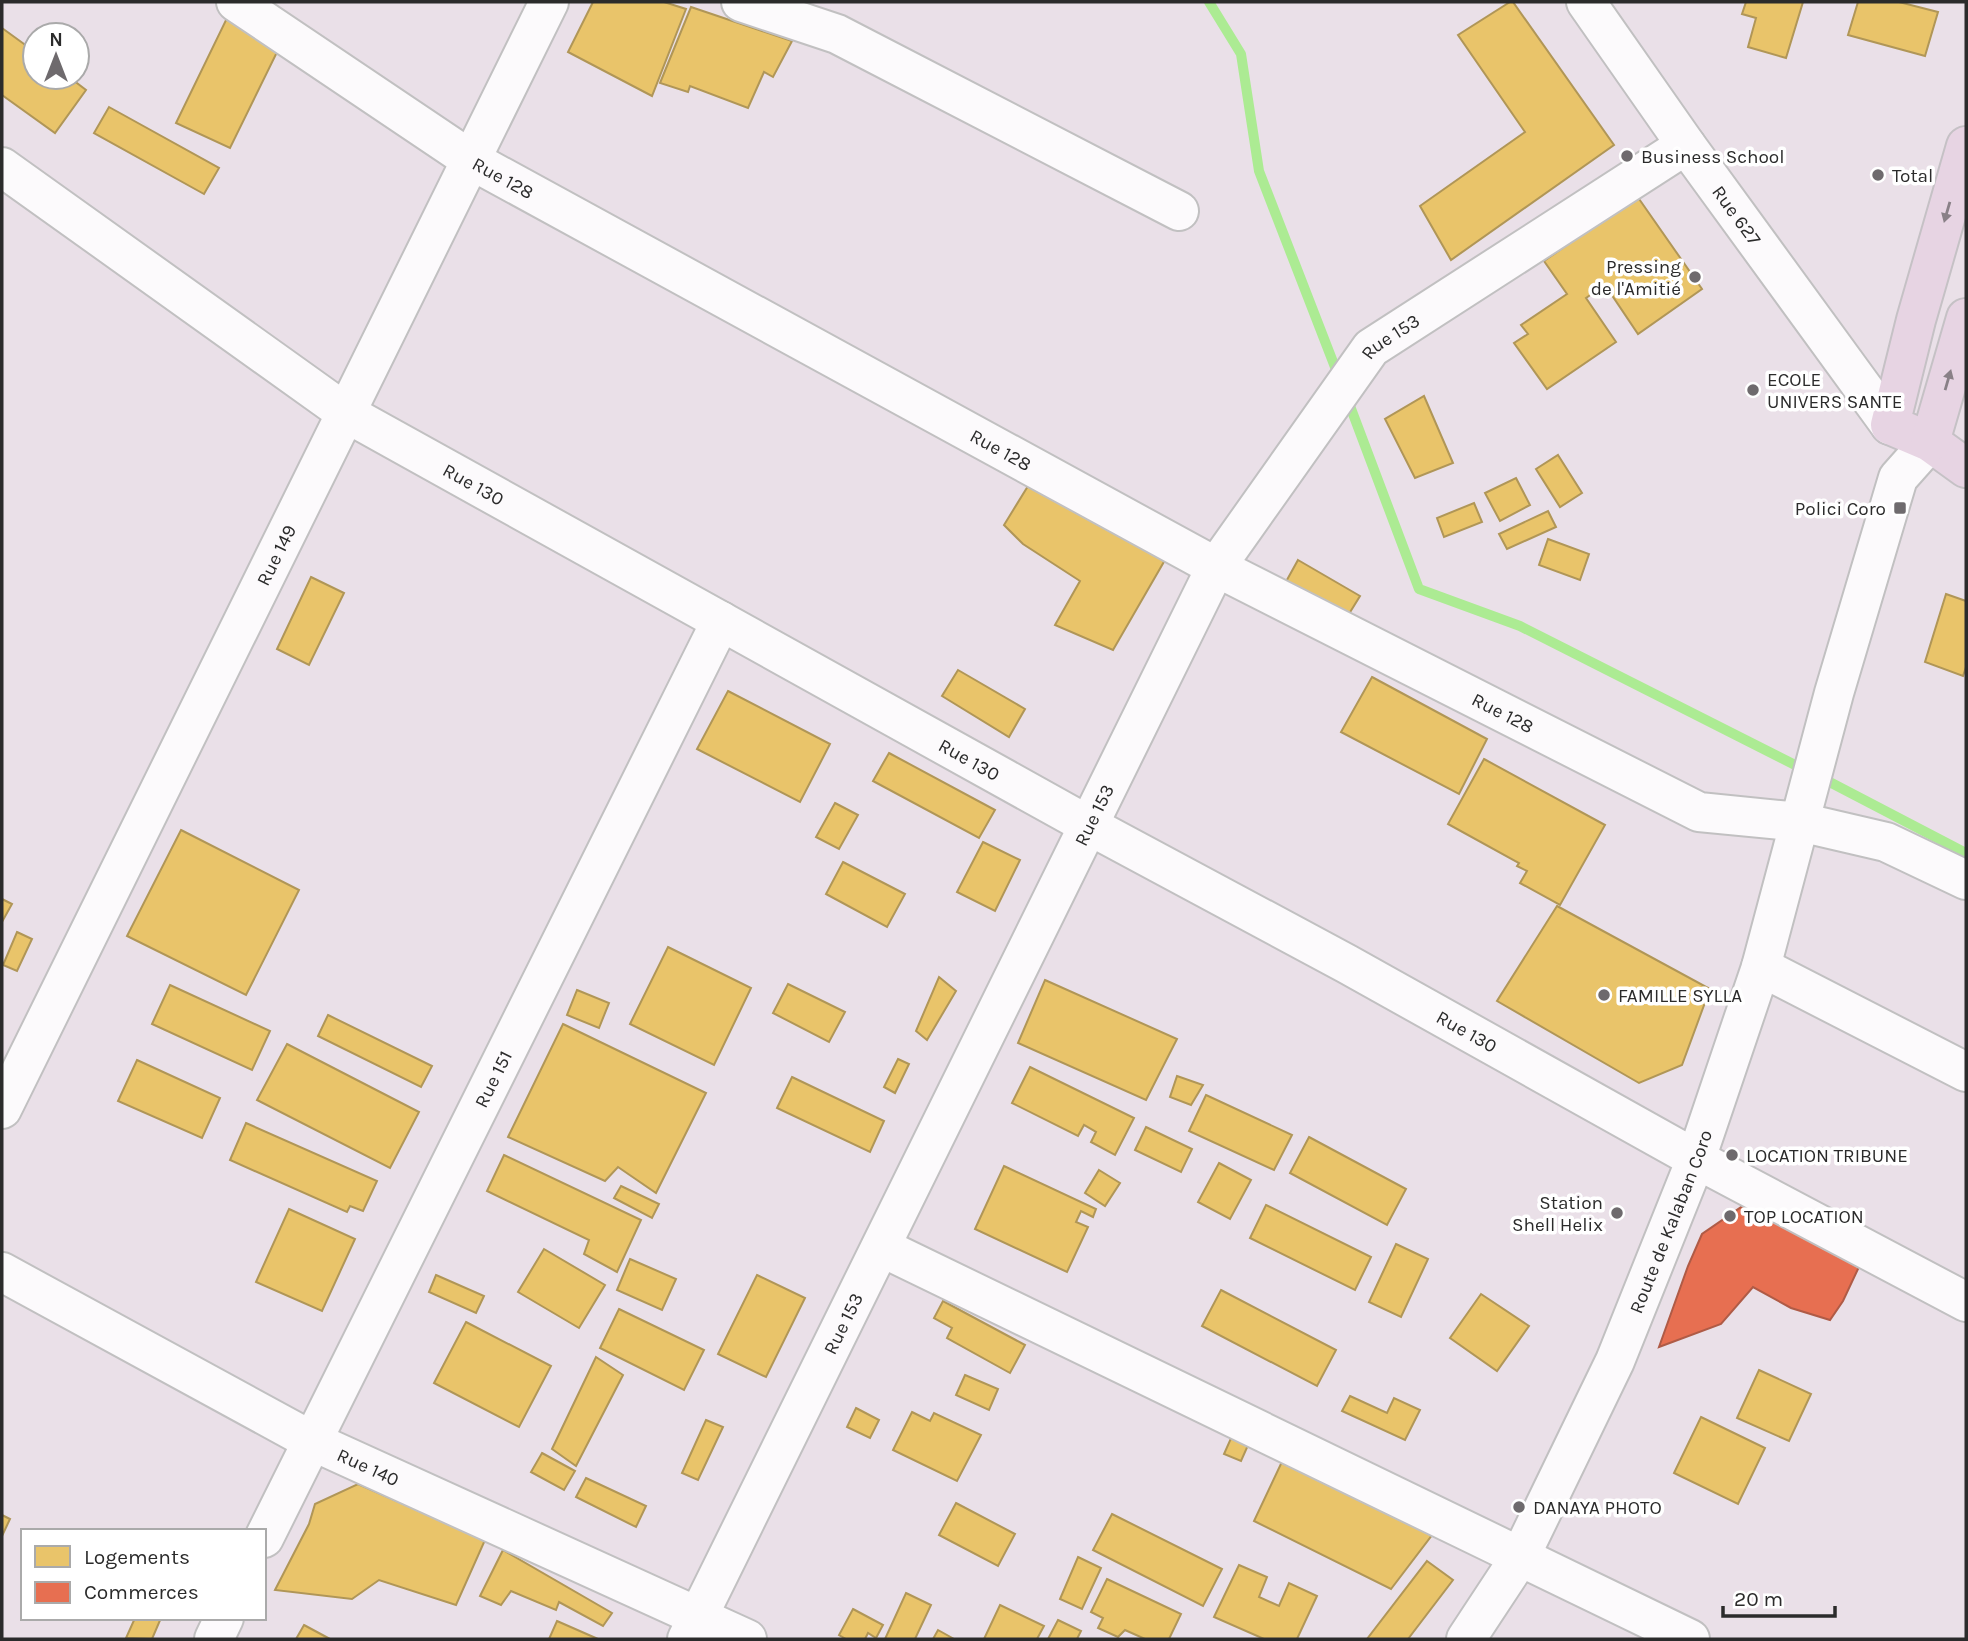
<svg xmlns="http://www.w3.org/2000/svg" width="1968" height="1641" font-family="Karla,sans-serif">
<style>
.homes{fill:#e9c46a;stroke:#b09657;stroke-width:2}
.shops{fill:#e76f51;stroke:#af5b46;stroke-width:2}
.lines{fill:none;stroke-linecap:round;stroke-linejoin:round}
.stream{stroke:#aceb93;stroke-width:10}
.minor-casing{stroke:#c1c0c1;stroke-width:42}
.tertiary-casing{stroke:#c1c0c1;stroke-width:42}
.secondary-casing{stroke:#c1c0c1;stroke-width:42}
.primary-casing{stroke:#c5c1c5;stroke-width:42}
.minor{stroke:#fcfafc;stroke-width:38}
.tertiary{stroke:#fcfafc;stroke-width:38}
.secondary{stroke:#fcfafc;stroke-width:38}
.primary{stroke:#e7d4e3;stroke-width:38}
.oneway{fill:#898087}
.poi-dot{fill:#6e6a6d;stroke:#fff;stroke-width:2.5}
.labels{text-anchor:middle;stroke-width:7;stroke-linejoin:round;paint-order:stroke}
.poi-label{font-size:19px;fill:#2b2b2b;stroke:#fff;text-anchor:start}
.street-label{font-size:19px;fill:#2b2b2b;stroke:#fff}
</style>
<rect width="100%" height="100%" fill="#eae0e8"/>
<g class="homes">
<polygon points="593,2 664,2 686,9 652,96 568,52"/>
<polygon points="1510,2 1513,2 1614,145 1451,260 1420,206 1525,132 1458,35"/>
<polygon points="1746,2 1803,2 1786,58 1748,47 1756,18 1742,14"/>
<polygon points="1858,2 1899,2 1938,12 1925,56 1848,35"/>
<polygon points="691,7 792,41 773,77 764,72 748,108 690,86 688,92 660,83"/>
<polygon points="227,18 281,44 230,148 176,123"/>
<polygon points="2,28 35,52 35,77 69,77 86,90 55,133 2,95"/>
<polygon points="109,107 219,168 204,194 94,133"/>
<polygon points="1637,196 1702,289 1638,334 1605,285 1586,298 1616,342 1547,389 1514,343 1528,334 1521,325 1567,294 1544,261"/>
<polygon points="1424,396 1453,463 1415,478 1385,419"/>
<polygon points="1558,455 1582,493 1560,507 1536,469"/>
<polygon points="1036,473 1169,553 1113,650 1055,625 1080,581 1023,544 1004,525"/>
<polygon points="1516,478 1530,505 1500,521 1485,493"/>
<polygon points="1474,503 1482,522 1444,537 1437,518"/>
<polygon points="1548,511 1556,527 1507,549 1499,534"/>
<polygon points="1548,539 1589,554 1580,580 1539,565"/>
<polygon points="1298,560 1360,596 1344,622 1283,587"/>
<polygon points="311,577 344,593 309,665 277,649"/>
<polygon points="1946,594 1966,601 1966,667 1963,676 1925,662"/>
<polygon points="958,670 1025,709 1009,737 942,696"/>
<polygon points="1372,677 1487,739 1459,794 1341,732"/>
<polygon points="728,691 830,744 800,802 697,749"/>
<polygon points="889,753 995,810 979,838 873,781"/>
<polygon points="1484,759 1605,825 1560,905 1520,883 1527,871 1517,866 1519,863 1448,824"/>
<polygon points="835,803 858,815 839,849 816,837"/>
<polygon points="181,830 299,890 246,995 127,936"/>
<polygon points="983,842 1020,860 995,911 957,892"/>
<polygon points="843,862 905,894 887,927 826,894"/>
<polygon points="2,899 12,904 2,922"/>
<polygon points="1557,906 1710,989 1682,1065 1639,1083 1497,1001"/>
<polygon points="17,932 32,939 17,971 3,965"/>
<polygon points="668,947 751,988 714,1065 630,1024"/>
<polygon points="939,977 956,991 927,1040 916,1031"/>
<polygon points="1045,980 1177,1039 1146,1100 1018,1043"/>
<polygon points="788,984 845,1012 829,1042 773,1013"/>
<polygon points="170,985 270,1031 252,1070 152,1024"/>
<polygon points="577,990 609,1003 599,1028 567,1015"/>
<polygon points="328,1015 432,1066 421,1087 318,1036"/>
<polygon points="563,1024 706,1093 656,1193 618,1167 605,1181 508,1137"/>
<polygon points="287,1044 419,1112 390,1168 257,1100"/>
<polygon points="898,1059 909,1064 895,1093 884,1087"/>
<polygon points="137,1060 220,1098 202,1138 118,1101"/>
<polygon points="1030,1067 1134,1118 1115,1155 1091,1142 1096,1132 1084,1125 1078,1136 1012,1103"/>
<polygon points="1177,1076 1203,1085 1191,1105 1170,1097"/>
<polygon points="792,1077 884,1121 870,1152 777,1108"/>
<polygon points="1206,1095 1292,1135 1274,1170 1189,1131"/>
<polygon points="246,1123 377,1181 363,1211 350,1206 347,1212 230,1160"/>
<polygon points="1146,1127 1192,1149 1181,1172 1135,1150"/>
<polygon points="1309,1137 1406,1189 1387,1225 1290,1173"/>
<polygon points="504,1155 641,1220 617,1272 584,1254 589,1240 487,1191"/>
<polygon points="1219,1163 1251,1180 1230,1219 1198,1202"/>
<polygon points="1004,1166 1096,1209 1093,1217 1081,1211 1076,1222 1088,1227 1067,1272 975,1229"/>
<polygon points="1099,1170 1120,1183 1105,1206 1085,1193"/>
<polygon points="621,1186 659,1204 652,1218 614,1198"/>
<polygon points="1266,1205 1371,1257 1355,1290 1250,1238"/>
<polygon points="289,1209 355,1239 322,1311 256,1282"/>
<polygon points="1396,1244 1428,1259 1401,1317 1369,1302"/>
<polygon points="544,1249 605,1285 579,1328 518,1292"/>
<polygon points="630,1259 676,1279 662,1310 617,1290"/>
<polygon points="436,1275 484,1296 476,1313 429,1292"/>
<polygon points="757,1275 805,1298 766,1377 718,1354"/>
<polygon points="1221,1290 1336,1350 1317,1386 1202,1326"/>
<polygon points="1481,1294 1529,1326 1497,1371 1450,1338"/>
<polygon points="943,1301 1025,1345 1010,1373 947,1338 952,1328 934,1318"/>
<polygon points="619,1309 704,1350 684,1390 600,1348"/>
<polygon points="466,1322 551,1366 519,1427 434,1383"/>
<polygon points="596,1357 623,1375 576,1466 552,1449"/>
<polygon points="1759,1370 1811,1394 1789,1441 1737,1418"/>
<polygon points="965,1375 998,1389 989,1410 956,1395"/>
<polygon points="1350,1396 1387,1413 1394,1398 1420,1410 1405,1440 1342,1411"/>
<polygon points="856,1408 879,1420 870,1438 847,1427"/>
<polygon points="912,1412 930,1421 934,1413 981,1435 957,1481 893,1450"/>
<polygon points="1701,1417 1765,1448 1738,1504 1674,1473"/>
<polygon points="706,1420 723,1427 698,1480 682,1473"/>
<polygon points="1232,1436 1249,1443 1241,1461 1224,1454"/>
<polygon points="1287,1451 1442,1522 1391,1589 1254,1521"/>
<polygon points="542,1453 575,1471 564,1490 531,1472"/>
<polygon points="586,1478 646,1506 636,1527 576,1497"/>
<polygon points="358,1484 485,1540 456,1605 379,1580 352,1599 275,1590 309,1524 315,1504"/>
<polygon points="956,1503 1015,1534 998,1566 939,1535"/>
<polygon points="1112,1514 1222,1569 1203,1606 1093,1550"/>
<polygon points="2,1515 10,1519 2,1536"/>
<polygon points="503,1550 612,1613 603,1626 559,1602 556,1610 511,1591 501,1605 480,1596"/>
<polygon points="1078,1557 1101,1568 1082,1609 1060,1599"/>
<polygon points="1427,1561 1453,1580 1408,1639 1367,1639"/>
<polygon points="1239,1565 1267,1577 1259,1597 1279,1606 1289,1583 1317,1596 1297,1639 1264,1639 1214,1617"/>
<polygon points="1107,1579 1181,1614 1169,1639 1145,1639 1125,1630 1118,1637 1098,1628 1103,1618 1091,1612"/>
<polygon points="906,1593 931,1605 915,1639 885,1639"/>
<polygon points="1000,1605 1044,1626 1037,1639 984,1639"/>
<polygon points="853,1609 883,1625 876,1638 868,1633 865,1639 846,1639 839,1635"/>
<polygon points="135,1618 161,1618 152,1639 126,1638"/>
<polygon points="1058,1620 1081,1631 1077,1639 1048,1639"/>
<polygon points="557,1621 598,1639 549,1639"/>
<polygon points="304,1625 330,1639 296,1639"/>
<polygon points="938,1630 954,1639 933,1639"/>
</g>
<polygon class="shops" points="1750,1201 1865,1254 1843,1301 1830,1320 1791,1308 1753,1287 1721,1324 1659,1347 1688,1266 1702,1234"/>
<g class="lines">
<g class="stream">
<polyline points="1209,2 1241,54 1259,171 1340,380"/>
<polyline points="1347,398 1419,589 1520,626 1805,770"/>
<polyline points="1820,777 1966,853"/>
</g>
<g class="minor-casing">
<g id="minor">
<path id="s1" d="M236,2L471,160L1216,567L1699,812L1800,822L1886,842L1966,880"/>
<polyline points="741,2 837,34 1179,211"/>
<path id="s2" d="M2,167L346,413L1088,825L1347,964L1696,1159L1966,1302"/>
<polyline points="1761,967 1966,1072"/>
<path id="s3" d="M2,1109L549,2"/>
<polyline points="881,1247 1690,1639"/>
<path id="s4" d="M2,1272L312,1441L747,1639"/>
<path id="s5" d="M264,1538L721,621"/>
<polyline points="214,1639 224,1618"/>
<path id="s6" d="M687,1639L1216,567L1371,348L1686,145"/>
</g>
</g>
<g class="tertiary-casing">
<g id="tertiary">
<path id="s7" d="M1586,2L1686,145L1890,425"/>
</g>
</g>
<g class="secondary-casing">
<g id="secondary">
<path id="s8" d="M1466,1639L1520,1557L1615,1361L1696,1159L1761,967L1834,693L1898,478L1930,442"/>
</g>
</g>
<g class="primary-casing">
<g id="primary">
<polyline points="1966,146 1916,320 1890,425 1930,442 1966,468"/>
<polyline points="1930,442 1966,318"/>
</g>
</g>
<use href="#minor" class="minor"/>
<use href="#tertiary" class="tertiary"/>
<use href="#secondary" class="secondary"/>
<use href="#primary" class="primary"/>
</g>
<defs><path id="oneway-solid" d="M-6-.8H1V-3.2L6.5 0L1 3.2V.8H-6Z" transform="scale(1.75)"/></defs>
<g class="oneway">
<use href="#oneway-solid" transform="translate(1947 212) rotate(106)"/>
<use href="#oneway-solid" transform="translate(1948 380) rotate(-74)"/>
</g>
<g class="poi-dot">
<circle cx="1627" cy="156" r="7"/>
<circle cx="1878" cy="175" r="7"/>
<circle cx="1695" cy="277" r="7"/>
<circle cx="1753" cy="390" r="7"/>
<rect x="1893" y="501" width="14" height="14" rx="3.5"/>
<circle cx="1604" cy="995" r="7"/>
<circle cx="1732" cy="1155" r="7"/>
<circle cx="1617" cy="1213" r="7"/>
<circle cx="1730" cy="1216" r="7"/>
<circle cx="1519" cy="1507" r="7"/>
</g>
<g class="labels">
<g class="poi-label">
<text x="1641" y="163">Business School</text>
<text x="1892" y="182">Total</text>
<text x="1681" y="273" text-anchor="end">Pressing<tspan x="1681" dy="22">de l'Amitié</tspan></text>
<text x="1767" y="386">ECOLE<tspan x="1767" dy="22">UNIVERS SANTE</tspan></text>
<text x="1886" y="515" text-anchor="end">Polici Coro</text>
<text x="1618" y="1002">FAMILLE SYLLA</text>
<text x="1746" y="1162">LOCATION TRIBUNE</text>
<text x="1603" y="1209" text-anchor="end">Station<tspan x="1603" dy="22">Shell Helix</tspan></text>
<text x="1744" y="1223">TOP LOCATION</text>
<text x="1533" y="1514">DANAYA PHOTO</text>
</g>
<g class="street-label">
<text dy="7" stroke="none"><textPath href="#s1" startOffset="320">Rue 128</textPath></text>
<text dy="7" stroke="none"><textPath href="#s7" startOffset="261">Rue 627</textPath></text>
<text dy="7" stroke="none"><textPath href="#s6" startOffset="1486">Rue 153</textPath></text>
<text dy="7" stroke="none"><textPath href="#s1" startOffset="887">Rue 128</textPath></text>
<text dy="7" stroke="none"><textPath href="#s2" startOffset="569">Rue 130</textPath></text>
<text dy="7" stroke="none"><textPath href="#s3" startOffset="618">Rue 149</textPath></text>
<text dy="7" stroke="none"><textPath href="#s1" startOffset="1454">Rue 128</textPath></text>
<text dy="7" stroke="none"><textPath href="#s2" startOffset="1136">Rue 130</textPath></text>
<text dy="7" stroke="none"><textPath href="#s6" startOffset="919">Rue 153</textPath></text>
<text dy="7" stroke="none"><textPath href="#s2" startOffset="1703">Rue 130</textPath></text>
<text dy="7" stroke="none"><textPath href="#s5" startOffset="513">Rue 151</textPath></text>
<text dy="7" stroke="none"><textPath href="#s8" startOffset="466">Route de Kalaban Coro</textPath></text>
<text dy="7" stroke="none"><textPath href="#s6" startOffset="352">Rue 153</textPath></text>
<text dy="7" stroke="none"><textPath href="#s4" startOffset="415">Rue 140</textPath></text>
</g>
</g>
<rect width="1968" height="1641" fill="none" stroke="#2b2b2b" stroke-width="7"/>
<rect x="21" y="1529" width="245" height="91" fill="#ffffff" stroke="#aaaaaa" stroke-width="2"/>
<rect x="35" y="1546" width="35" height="21" fill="#e9c46a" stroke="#aaaaaa" stroke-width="2"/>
<text x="84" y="1564" font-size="21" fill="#2b2b2b">Logements</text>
<rect x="35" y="1582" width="35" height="21" fill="#e76f51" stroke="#aaaaaa" stroke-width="2"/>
<text x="84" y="1599" font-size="21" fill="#2b2b2b">Commerces</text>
<g transform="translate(56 56)"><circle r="33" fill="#ffffff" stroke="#aaaaaa" stroke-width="2"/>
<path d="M0-5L12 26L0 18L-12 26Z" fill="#6e6a6d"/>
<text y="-10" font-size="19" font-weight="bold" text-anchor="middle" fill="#2b2b2b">N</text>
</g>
<path d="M1723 1606v10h112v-10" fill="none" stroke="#2b2b2b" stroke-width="3.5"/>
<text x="1734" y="1606" font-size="21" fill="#2b2b2b" stroke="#ffffff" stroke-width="5" paint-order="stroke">20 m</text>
</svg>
